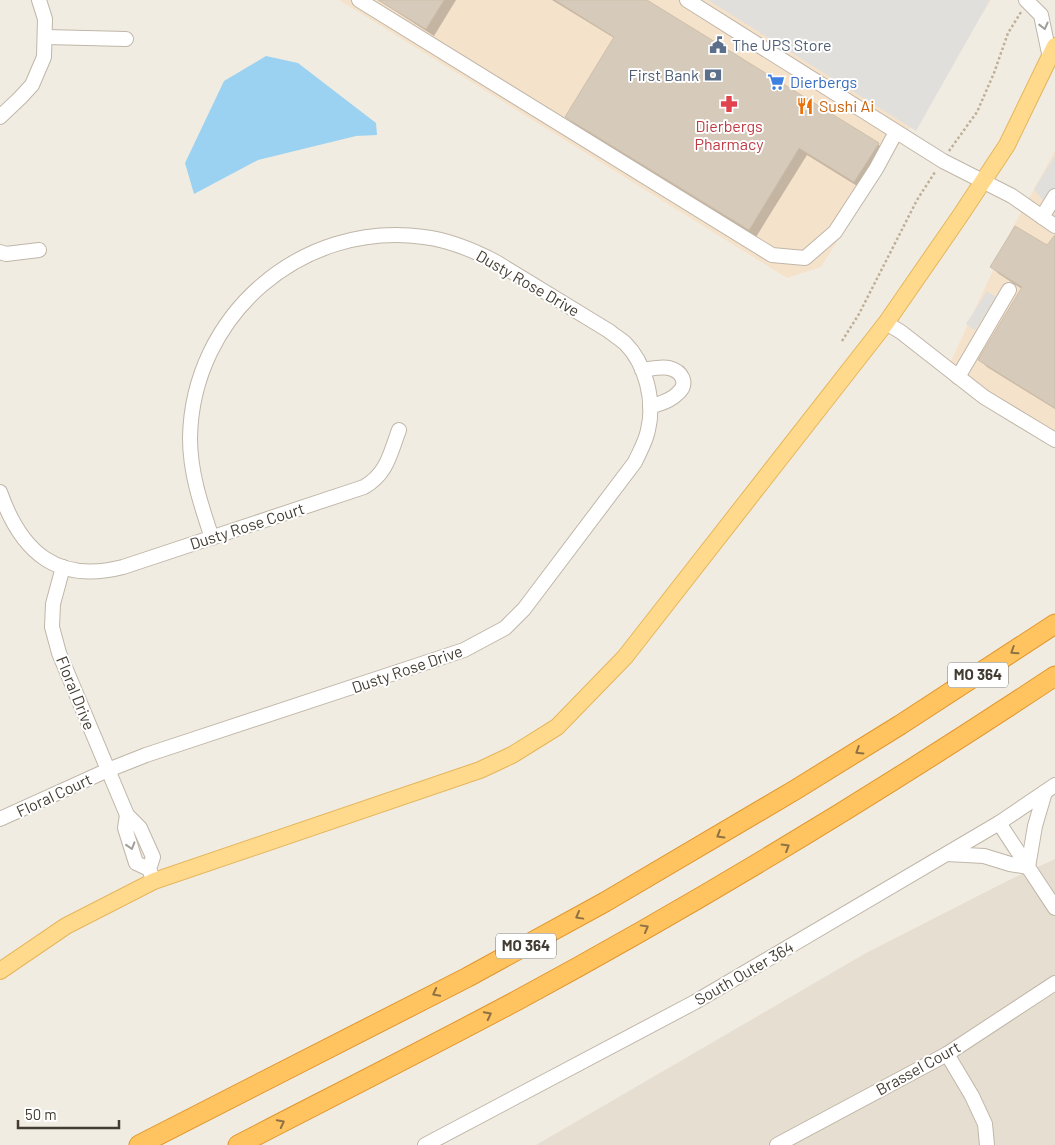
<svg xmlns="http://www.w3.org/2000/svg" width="1055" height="1145" font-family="Barlow,sans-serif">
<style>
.residential{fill:#e6ded0}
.commercial{fill:#f5e2cb}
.parking{fill:#e1dfdb}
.water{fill:#9bd2f1}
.shadow{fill:#0003}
.building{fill:#d6caba;stroke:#cebfaa}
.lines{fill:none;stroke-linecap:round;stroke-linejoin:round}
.minor-casing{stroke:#c0b6a8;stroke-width:16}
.major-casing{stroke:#e5b65c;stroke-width:18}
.highway-casing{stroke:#e0962e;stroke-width:21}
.path{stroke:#bfae95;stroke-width:2.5;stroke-dasharray:2.5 2.5;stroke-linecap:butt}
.minor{stroke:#fff;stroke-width:14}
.major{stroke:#ffda8d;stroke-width:16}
.highway{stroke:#ffc35f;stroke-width:19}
.oneway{stroke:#a19e98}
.oneway2{stroke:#8e7244}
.labels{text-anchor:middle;stroke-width:4;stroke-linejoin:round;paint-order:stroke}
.shield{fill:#fff;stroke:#7b7670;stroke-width:1}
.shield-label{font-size:15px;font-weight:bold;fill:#433c32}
.service-label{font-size:16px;fill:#4e5e75;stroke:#fff;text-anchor:start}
.shop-label{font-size:16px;fill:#366cbe;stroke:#fff;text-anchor:start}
.food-label{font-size:16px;fill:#c56008;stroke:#fff;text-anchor:start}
.health-label{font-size:16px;fill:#be3a42;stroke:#fff}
.street-label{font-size:16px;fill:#433c32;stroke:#fff}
</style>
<rect width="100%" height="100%" fill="#f1ece2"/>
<polygon class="residential" points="1055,859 1055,1145 536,1145 866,953 1011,879"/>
<g class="commercial">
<polygon points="339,0 991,0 821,267 787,278"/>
<polygon points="1055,151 1055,448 944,376 1013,227"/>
</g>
<g class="parking">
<polygon points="708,0 990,0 916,131"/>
<polygon points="1055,156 1055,215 1034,189"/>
<polygon points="987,291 996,297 975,330 966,324"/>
</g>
<polygon class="water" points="266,56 298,63 376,123 377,135 356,136 258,160 194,194 185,163 224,81"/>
<g class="shadow">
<polygon points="378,0 456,0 434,36"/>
<polygon points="552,0 645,0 878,144 885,151 862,189 807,155 756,237 574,124 566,117 614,38"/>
<polygon points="1055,246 1055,409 987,367 980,360 1022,289 999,274 992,267 1048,247"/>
</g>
<g class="building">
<polygon points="378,0 444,0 426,29"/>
<polygon points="555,0 647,0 879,143 854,182 799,148 749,230 565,117 614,37"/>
<polygon points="1015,226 1047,245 1055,235 1055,408 978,360 1022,287 990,267"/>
</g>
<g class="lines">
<g class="minor-casing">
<g id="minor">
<polyline points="359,0 772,255 805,258 835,232 876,169 896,132"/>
<polyline points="687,0 943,161 1012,196 1055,226"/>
<polyline points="1026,0 1041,15 1050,58 1054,57"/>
<polyline points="46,37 126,39"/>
<polyline points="0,117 20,98 32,85 44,57 45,19 39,0"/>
<polyline points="1042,217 1055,196"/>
<polyline points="0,252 6,254 39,250"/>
<polyline points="886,323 901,332 984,397 1055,440"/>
<path d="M642,370C650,369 661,366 669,368C682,371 689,384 678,393C671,401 660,403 650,407"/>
<polyline points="958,377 1009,290"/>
<path d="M0,492C21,552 57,584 123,567L364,487C387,474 390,454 399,430"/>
<polyline points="63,567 53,604 52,627 59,653 127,815 140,828 153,857 149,869 154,881"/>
<polyline points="127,815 125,828 136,863 149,869"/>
<path d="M0,819L108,770L146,755L464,650L505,628L524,609L635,462C640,451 646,441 648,430C655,401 646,364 625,343C620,339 614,335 609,331L496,262C473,250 450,240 424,237C302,220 192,315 190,438C190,473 201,505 212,538"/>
<polyline points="999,823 1055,908"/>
<polyline points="947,854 984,856 1010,864 1028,867 1035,826 1045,792"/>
<polyline points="947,1054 972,1096 985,1124 987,1145"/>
<polyline points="425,1145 695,1002 999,823 1055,785"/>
<polyline points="777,1145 947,1054 1055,983"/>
</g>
</g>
<g class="major-casing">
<polyline id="major" points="0,971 66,926 154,881 480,770 512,755 557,727 625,657 886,323 960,216 1007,145 1055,46"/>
</g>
<g class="highway-casing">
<g id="highway">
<polyline points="139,1145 468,977 605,902 795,790 900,725 1055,624"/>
<path d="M238,1145C331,1097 424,1050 516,1001C701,901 880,792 1055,676"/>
</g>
</g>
<g class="path">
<polyline points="949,151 977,112 994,73 1008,33 1021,12"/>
<polyline points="842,341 859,314 917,200 935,172"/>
</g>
<use href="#minor" class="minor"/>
<use href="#major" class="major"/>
<use href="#highway" class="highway"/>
</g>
<defs><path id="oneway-chevron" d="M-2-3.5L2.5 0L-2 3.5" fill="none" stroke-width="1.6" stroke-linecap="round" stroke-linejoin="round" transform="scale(1.25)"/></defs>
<g class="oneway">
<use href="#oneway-chevron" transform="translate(1044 26) rotate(76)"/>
<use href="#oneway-chevron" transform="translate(131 846) rotate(73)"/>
</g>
<g class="oneway2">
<use href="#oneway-chevron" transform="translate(1014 651) rotate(147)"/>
<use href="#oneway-chevron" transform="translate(859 751) rotate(148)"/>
<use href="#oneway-chevron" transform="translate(720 835) rotate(149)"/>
<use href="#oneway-chevron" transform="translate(786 847) rotate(-31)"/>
<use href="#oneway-chevron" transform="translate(579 916) rotate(151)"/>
<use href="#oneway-chevron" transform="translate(645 928) rotate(-29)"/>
<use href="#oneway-chevron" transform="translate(436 993) rotate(153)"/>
<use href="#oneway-chevron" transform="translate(488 1015) rotate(-27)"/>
<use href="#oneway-chevron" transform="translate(281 1123) rotate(-27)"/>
</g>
<defs>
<g id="civic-bare" transform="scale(1.35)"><path d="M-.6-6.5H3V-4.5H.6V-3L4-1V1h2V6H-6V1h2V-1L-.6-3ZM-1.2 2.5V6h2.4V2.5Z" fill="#5c6f8a" stroke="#fff" stroke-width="2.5" paint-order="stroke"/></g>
<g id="bank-bare" transform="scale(1.35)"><path d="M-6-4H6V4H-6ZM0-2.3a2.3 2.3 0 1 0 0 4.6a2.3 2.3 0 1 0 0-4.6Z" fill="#5c6f8a" stroke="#fff" stroke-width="2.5" paint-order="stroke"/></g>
<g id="supermarket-bare" transform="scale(1.35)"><path d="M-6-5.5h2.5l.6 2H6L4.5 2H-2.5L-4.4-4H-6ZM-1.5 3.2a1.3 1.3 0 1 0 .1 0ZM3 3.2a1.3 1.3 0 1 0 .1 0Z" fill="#3f7fe0" stroke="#fff" stroke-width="2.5" paint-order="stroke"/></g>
<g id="pharmacy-bare" transform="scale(1.35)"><path d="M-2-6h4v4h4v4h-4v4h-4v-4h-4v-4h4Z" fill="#e0444e" stroke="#fff" stroke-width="2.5" paint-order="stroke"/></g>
<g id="restaurant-bare" transform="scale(1.35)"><path d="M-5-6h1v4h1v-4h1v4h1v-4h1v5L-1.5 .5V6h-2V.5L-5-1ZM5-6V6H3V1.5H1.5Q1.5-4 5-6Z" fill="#e8710a" stroke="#fff" stroke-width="2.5" paint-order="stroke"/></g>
</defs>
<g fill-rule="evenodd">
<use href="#civic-bare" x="718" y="45"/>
<use href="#bank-bare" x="713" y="75"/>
<use href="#supermarket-bare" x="776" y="82"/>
<use href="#pharmacy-bare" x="729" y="104"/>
<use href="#restaurant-bare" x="805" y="106"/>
</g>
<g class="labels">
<g class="shield">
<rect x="948" y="662.5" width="60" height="25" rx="4"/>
<rect x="496" y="933.5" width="60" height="25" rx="4"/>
</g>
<g class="shield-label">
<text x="978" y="680">MO 364</text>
<text x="526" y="951">MO 364</text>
</g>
<g class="service-label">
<text x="732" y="51">The UPS Store</text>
<text x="699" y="81" text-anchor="end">First Bank</text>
</g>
<g class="shop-label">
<text x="790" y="88">Dierbergs</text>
</g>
<g class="food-label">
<text x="819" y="112">Sushi Ai</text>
</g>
<g class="health-label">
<text x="729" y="132">Dierbergs<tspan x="729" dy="18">Pharmacy</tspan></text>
</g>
<g class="street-label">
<text transform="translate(528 283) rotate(30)" y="6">Dusty Rose Drive</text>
<text transform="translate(247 526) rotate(-18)" y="6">Dusty Rose Court</text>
<text transform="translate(407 669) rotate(-19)" y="6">Dusty Rose Drive</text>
<text transform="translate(76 693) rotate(68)" y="6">Floral Drive</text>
<text transform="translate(54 795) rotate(-25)" y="6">Floral Court</text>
<text transform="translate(744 973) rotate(-30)" y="6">South Outer 364</text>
<text transform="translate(918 1068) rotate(-29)" y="6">Brassel Court</text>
</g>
</g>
<path d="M18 1120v8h101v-8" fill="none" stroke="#433c32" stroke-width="2.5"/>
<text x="25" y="1120" font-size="15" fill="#433c32" stroke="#ffffff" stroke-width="4" paint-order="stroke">50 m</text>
</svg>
